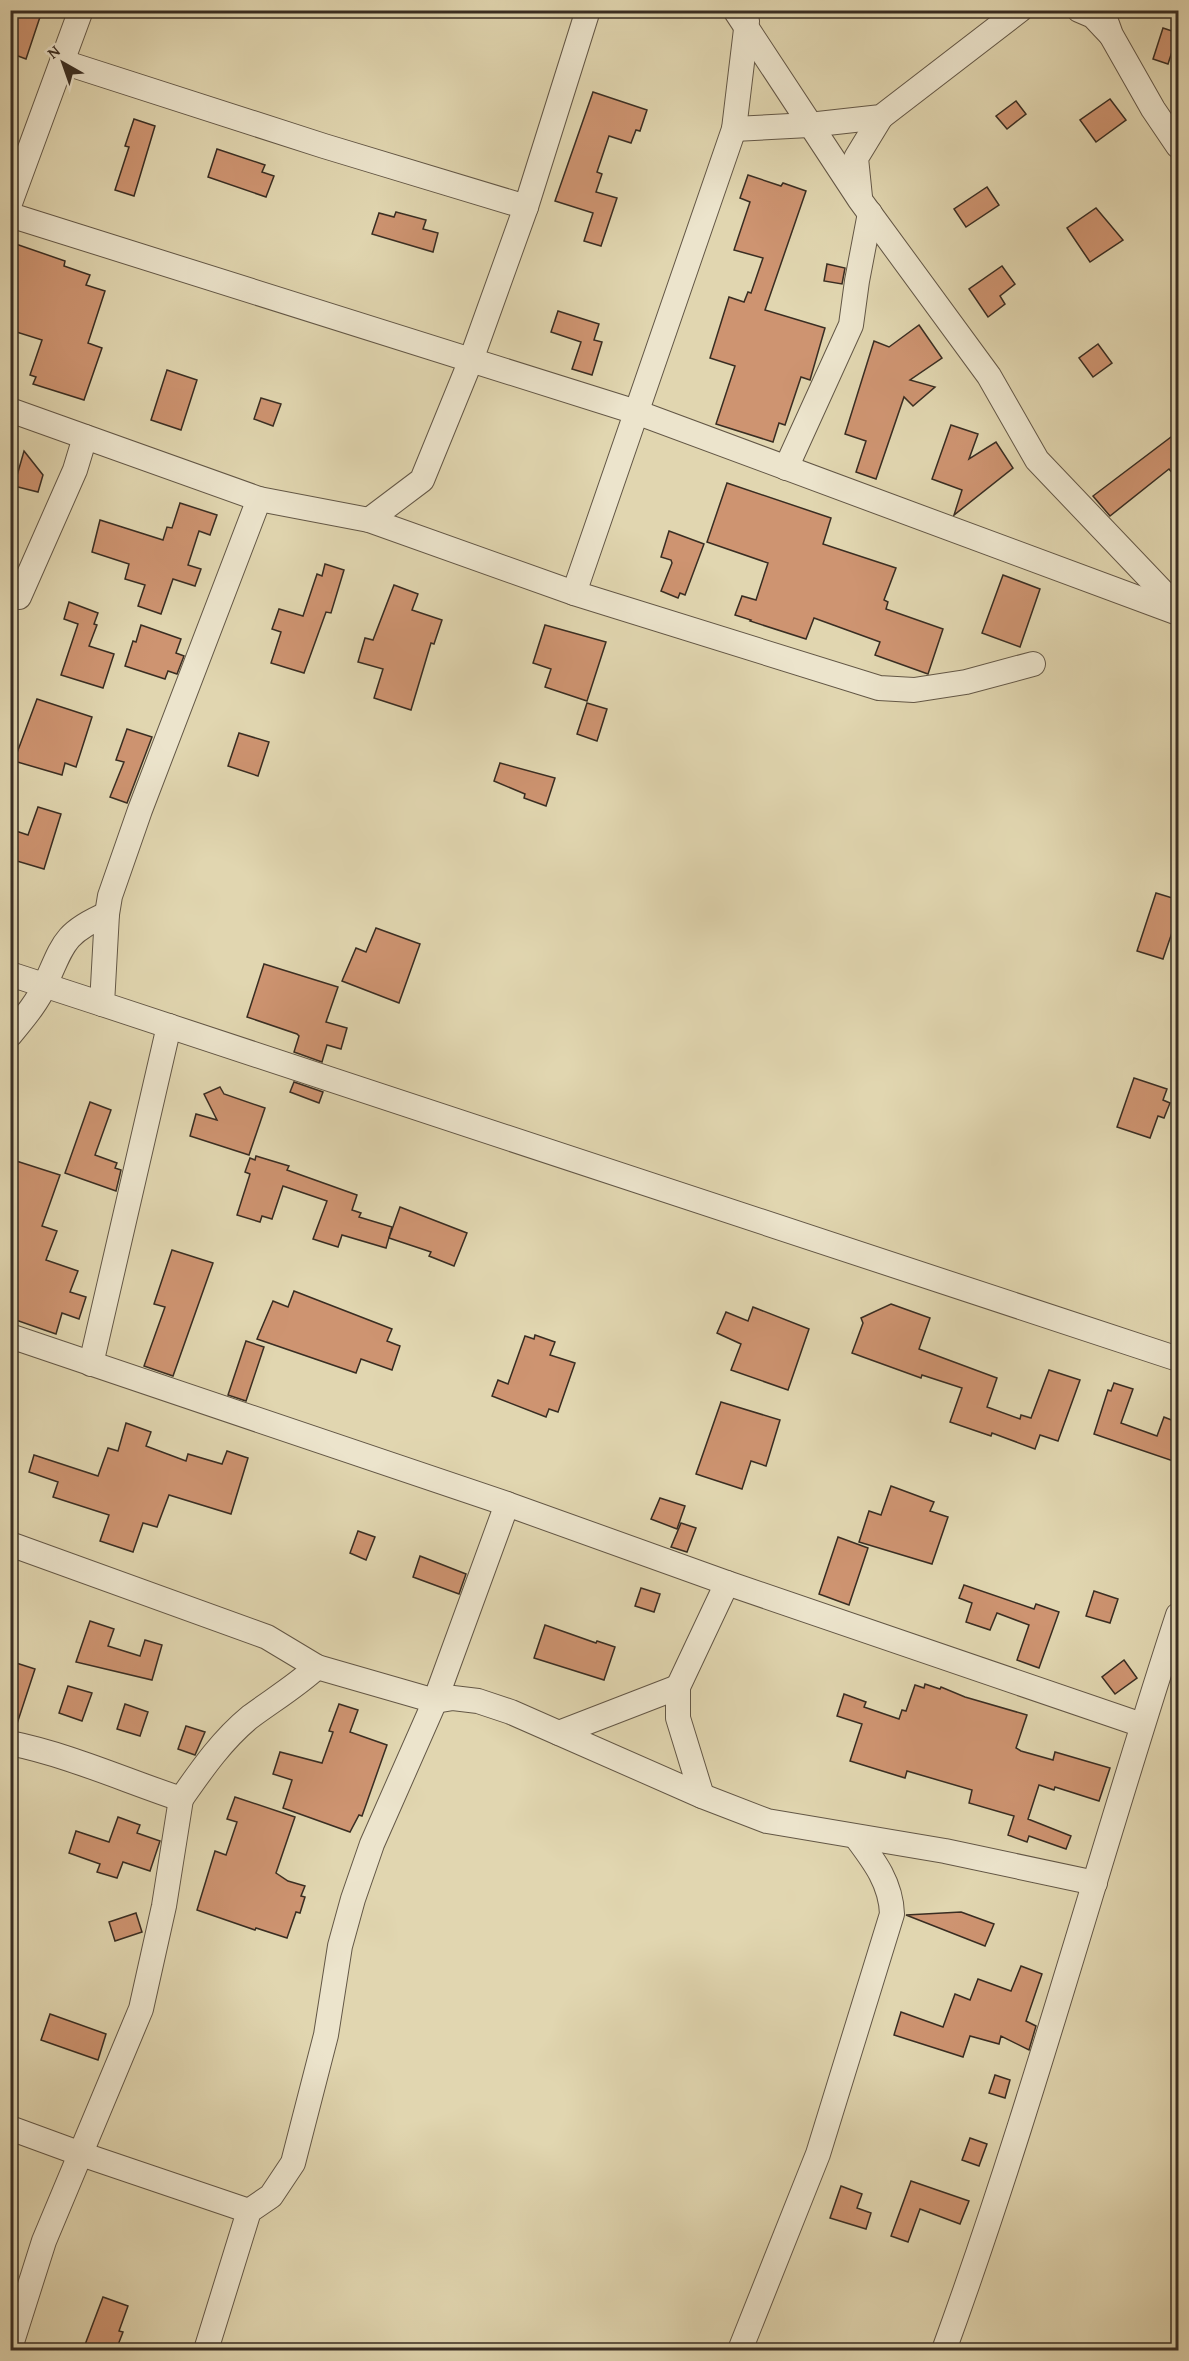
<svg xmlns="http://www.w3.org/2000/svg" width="1189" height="2361" font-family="'Gentium Book Plus',serif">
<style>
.building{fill:#ce9471;stroke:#392d22;stroke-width:1.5}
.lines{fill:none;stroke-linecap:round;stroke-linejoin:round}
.street-casing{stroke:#635746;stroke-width:26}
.street{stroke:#ece4cc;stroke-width:24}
</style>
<rect width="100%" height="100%" fill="#e1d6b0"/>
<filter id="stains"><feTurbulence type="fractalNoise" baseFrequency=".00333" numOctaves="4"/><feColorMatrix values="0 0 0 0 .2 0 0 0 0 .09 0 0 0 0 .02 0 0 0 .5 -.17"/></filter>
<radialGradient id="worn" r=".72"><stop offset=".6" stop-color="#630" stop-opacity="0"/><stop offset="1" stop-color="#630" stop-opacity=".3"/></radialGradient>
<g class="building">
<polygon points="10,11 22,15 23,12 40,17 26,59 10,53"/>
<polygon points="1163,28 1178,33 1168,64 1153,59"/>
<polygon points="593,92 647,110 640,131 636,130 631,143 609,136 597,172 602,174 596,192 617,198 601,246 584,241 593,213 555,201"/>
<polygon points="1110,99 1126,120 1096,142 1080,120"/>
<polygon points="1016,101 1026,114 1007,129 996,116"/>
<polygon points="134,119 155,126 134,196 115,190 129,147 125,146"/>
<polygon points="217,149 265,165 262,172 274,176 266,197 208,177"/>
<polygon points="748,175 781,186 783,183 806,191 765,310 825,328 810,380 801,377 785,425 779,423 773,442 716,424 735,366 710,358 729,297 744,302 748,292 751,293 763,258 734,250 750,202 740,198"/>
<polygon points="987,187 999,205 966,227 954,209"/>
<polygon points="1096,208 1123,240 1090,262 1067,228"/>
<polygon points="396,212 426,220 423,229 438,233 433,252 372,234 379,213 394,217"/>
<polygon points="10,242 65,261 64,266 90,275 86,285 105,291 88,343 102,348 84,400 33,384 36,377 30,375 42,340 10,330"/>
<polygon points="827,264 845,268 842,284 824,281"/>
<polygon points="1002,266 1015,284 1000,296 1005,304 988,317 969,289"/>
<polygon points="558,311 599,324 594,340 602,342 592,375 572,369 581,342 551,332"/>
<polygon points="919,325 942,358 910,380 935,387 913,406 904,397 876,479 856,472 866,441 845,434 874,341 889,347"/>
<polygon points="1098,344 1112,363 1093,377 1079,358"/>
<polygon points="167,370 197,380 181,430 151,420"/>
<polygon points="261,398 281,404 273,426 254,419"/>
<polygon points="951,425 978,434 969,459 996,442 1013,468 954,515 962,490 932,479"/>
<polygon points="1179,431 1179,481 1169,469 1110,516 1093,496"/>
<polygon points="24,451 43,475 38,492 14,486"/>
<polygon points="727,483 831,518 823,544 896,568 884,600 888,602 886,609 943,629 928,674 875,655 880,642 814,618 806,639 750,621 751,620 735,615 742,596 756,600 768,563 707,542"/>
<polygon points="180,503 217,515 210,535 199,531 188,565 201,569 195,586 173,579 161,614 138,606 145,585 125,579 129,564 92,552 100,520 163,540 167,527 172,528"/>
<polygon points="669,531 704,544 685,595 680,593 678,598 661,591 672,563 671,560 661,557"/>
<polygon points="325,564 344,570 331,613 326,612 304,673 271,663 281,632 272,629 279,609 303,616 317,574 322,576"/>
<polygon points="1003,575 1040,589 1020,647 982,633"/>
<polygon points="394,585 418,594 412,610 442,620 434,644 431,643 411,710 374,698 383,669 358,662 365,638 373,640"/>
<polygon points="69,602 98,613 94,624 97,625 89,646 114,654 103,688 61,675 78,624 64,619"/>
<polygon points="141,625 181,639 176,653 184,656 177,674 168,671 165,679 125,666 133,641 136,642"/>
<polygon points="545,625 606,642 587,701 545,687 551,669 533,663"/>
<polygon points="37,699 92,717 76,767 65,763 62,775 14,761"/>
<polygon points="587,703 607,709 597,741 577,734"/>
<polygon points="127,729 152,737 127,803 110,797 124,762 116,760"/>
<polygon points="239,733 269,742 258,776 228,766"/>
<polygon points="500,763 555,778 546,806 524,798 525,794 494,781"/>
<polygon points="38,807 61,814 44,869 10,859 10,829 28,835"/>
<polygon points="1156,893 1179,900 1179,912 1163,959 1137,951"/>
<polygon points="376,928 420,944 399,1003 342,981 356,948 366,952"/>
<polygon points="264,964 338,987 326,1022 347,1028 341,1049 327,1045 322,1062 294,1052 299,1036 297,1034 247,1017"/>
<polygon points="1134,1078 1167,1089 1163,1100 1170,1103 1164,1118 1158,1116 1150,1138 1117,1127"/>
<polygon points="294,1082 323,1092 319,1103 290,1092"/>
<polygon points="220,1087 224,1094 265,1108 249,1155 190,1136 196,1114 217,1120 204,1094"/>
<polygon points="90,1102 111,1110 95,1155 117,1163 115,1168 121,1170 116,1191 65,1173"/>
<polygon points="256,1156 289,1166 287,1170 357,1195 352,1210 361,1213 359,1217 392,1227 386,1248 342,1235 338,1247 313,1239 327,1201 283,1186 272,1219 262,1216 260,1222 237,1215 250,1174 245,1172 250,1158 255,1160"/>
<polygon points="10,1159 60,1175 42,1226 57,1231 46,1260 78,1271 70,1292 86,1297 79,1319 62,1313 56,1334 10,1318"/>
<polygon points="400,1207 467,1233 454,1266 429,1256 431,1252 389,1238"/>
<polygon points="172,1250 213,1263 173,1376 144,1366 165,1307 154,1304"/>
<polygon points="294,1291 392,1329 387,1341 400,1346 392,1370 361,1359 356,1373 257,1339 273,1301 288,1307"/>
<polygon points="891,1304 930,1318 919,1349 997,1378 987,1407 1020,1419 1021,1415 1031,1418 1049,1370 1080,1380 1058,1441 1040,1435 1035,1449 992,1433 991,1436 950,1422 962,1388 922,1375 921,1378 852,1353 863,1323 861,1318"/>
<polygon points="753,1307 809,1329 788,1390 731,1370 741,1344 717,1333 726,1312 748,1321"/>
<polygon points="535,1335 555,1342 550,1355 575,1363 558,1412 549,1409 546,1417 492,1396 498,1380 508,1384 525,1336 534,1339"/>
<polygon points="246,1341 264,1347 246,1401 228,1395"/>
<polygon points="1114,1383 1133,1389 1121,1423 1157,1436 1164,1417 1179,1423 1179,1463 1094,1434 1108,1390 1111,1391"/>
<polygon points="721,1402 780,1420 766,1466 751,1461 742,1489 696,1474"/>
<polygon points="126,1423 151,1432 146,1446 186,1461 188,1454 222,1464 227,1451 248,1458 231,1514 169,1495 157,1527 143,1523 133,1552 100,1541 109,1515 53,1497 58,1482 29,1472 34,1455 98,1476 108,1448 118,1451"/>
<polygon points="891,1486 934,1502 930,1511 948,1517 932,1564 859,1542 869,1511 881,1515"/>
<polygon points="660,1498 685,1506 677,1529 651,1519"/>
<polygon points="681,1523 696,1528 687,1552 671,1547"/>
<polygon points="358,1531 375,1537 366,1560 350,1553"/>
<polygon points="838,1537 868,1548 849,1605 819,1594"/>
<polygon points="420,1556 466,1574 459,1594 413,1577"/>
<polygon points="964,1585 1034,1609 1036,1604 1059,1612 1039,1668 1017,1660 1029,1625 997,1613 990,1630 966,1622 972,1603 959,1598"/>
<polygon points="641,1588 660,1594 654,1612 635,1606"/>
<polygon points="1094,1591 1118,1599 1110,1623 1086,1616"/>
<polygon points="90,1621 114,1629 108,1646 140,1656 145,1640 162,1645 152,1680 76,1662"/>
<polygon points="545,1625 596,1643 597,1641 615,1647 604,1680 534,1658"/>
<polygon points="1124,1660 1137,1678 1115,1694 1102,1677"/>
<polygon points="10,1661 35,1669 15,1730 10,1729"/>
<polygon points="925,1684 940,1689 941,1687 965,1697 1027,1715 1016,1748 1021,1751 1053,1760 1055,1752 1110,1768 1099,1801 1055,1787 1054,1790 1039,1785 1028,1819 1071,1836 1066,1849 1029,1836 1027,1842 1008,1835 1014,1816 969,1803 972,1790 907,1771 905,1778 850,1761 862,1724 837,1716 844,1694 866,1702 864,1707 899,1719 902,1710 906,1711 915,1685 924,1688"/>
<polygon points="68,1686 92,1693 82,1721 59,1713"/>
<polygon points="125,1704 148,1712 140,1736 117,1729"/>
<polygon points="339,1704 358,1710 350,1732 387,1745 362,1816 359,1815 350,1832 283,1808 292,1780 273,1774 280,1752 322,1763 333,1732 329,1731"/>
<polygon points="186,1726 205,1732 195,1755 178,1749"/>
<polygon points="235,1797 295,1817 276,1873 288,1881 305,1886 301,1896 305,1897 300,1913 296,1912 287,1938 256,1928 255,1930 197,1910 215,1851 226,1855 237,1822 227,1819"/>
<polygon points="118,1817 140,1825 137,1833 160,1841 150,1871 123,1862 117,1878 97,1872 100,1864 69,1853 76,1831 109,1842"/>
<polygon points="961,1912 994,1924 985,1946 906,1915"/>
<polygon points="136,1913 142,1932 115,1941 109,1922"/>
<polygon points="1021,1966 1042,1974 1026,2021 1036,2026 1029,2050 1001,2036 999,2044 970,2036 963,2057 894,2035 901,2012 943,2027 955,1994 970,2000 978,1979 1011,1991"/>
<polygon points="50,2014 106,2034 98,2060 41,2040"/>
<polygon points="995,2075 1010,2080 1005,2098 989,2093"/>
<polygon points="970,2138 987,2144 979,2166 962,2160"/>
<polygon points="911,2181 969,2201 960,2224 920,2209 908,2242 891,2236"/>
<polygon points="841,2186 862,2194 857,2208 871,2213 866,2229 830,2218"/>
<polygon points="103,2297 128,2306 119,2331 123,2332 116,2350 83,2350"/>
</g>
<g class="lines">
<g class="street-casing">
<g id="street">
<polyline points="735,10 860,200 989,376 1037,460 1178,608"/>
<polyline points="1079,10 1093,16 1110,34"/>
<polyline points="1102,10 1111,35 1153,109 1178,146"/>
<polyline points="63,62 324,146 526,207"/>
<polyline points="734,129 809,125 881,117 1020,10"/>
<polyline points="860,197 856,158 881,117"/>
<polyline points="10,203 81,10"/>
<polyline points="10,215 636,412 1178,613"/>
<polyline points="10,410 259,499 369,520 574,593 879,688 914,690 966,682 1033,664"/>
<polyline points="786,468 851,325 857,281 870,213"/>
<polyline points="259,499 140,810 110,896 107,914 102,1004 1178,1359"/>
<polyline points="369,520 422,480 471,360 526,207 588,10"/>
<polyline points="574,593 734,129 747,21"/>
<polyline points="10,594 19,597 75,470 85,437"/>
<polyline points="10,974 102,1004"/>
<path d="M10,1035C23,1019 37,1003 45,985C63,945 63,933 107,914"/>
<polyline points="10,1336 507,1504 727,1583 1142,1725"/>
<polyline points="91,1364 169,1026"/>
<polyline points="10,1544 267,1637 317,1667 435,1701 453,1698 478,1701 511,1712 702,1796 767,1821 945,1851 1095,1883"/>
<polyline points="559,1733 678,1687"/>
<path d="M10,1743C69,1755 124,1780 181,1799C202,1769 222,1740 250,1717C273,1700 296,1686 317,1667"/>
<polyline points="702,1796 678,1718 678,1687 727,1583"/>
<polyline points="10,2128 81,2154 249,2211"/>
<polyline points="10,2348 44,2241 141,2009 164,1906 181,1799"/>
<polyline points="206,2350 249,2211 271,2196 293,2163 326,2035 340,1946 353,1899 372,1844 435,1701 507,1504"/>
<path d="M740,2350L818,2154L892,1914C891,1883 874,1861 856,1837"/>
<path d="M944,2350C1032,2109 1098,1859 1178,1615"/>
</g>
</g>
<use href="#street" class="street"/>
</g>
<rect width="1189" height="2361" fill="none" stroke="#e1d6b0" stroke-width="36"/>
<rect x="12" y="12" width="1165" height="2337" fill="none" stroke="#392d22" stroke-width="3"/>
<rect x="18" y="18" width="1153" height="2325" fill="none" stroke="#392d22" stroke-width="1.5"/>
<g transform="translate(63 63) rotate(320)" stroke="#ece4cc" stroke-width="4.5" paint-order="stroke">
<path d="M0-4.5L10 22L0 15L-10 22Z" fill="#392d22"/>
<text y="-9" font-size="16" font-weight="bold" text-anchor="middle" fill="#392d22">N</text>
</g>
<rect width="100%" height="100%" filter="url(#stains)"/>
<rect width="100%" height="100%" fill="url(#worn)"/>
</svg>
